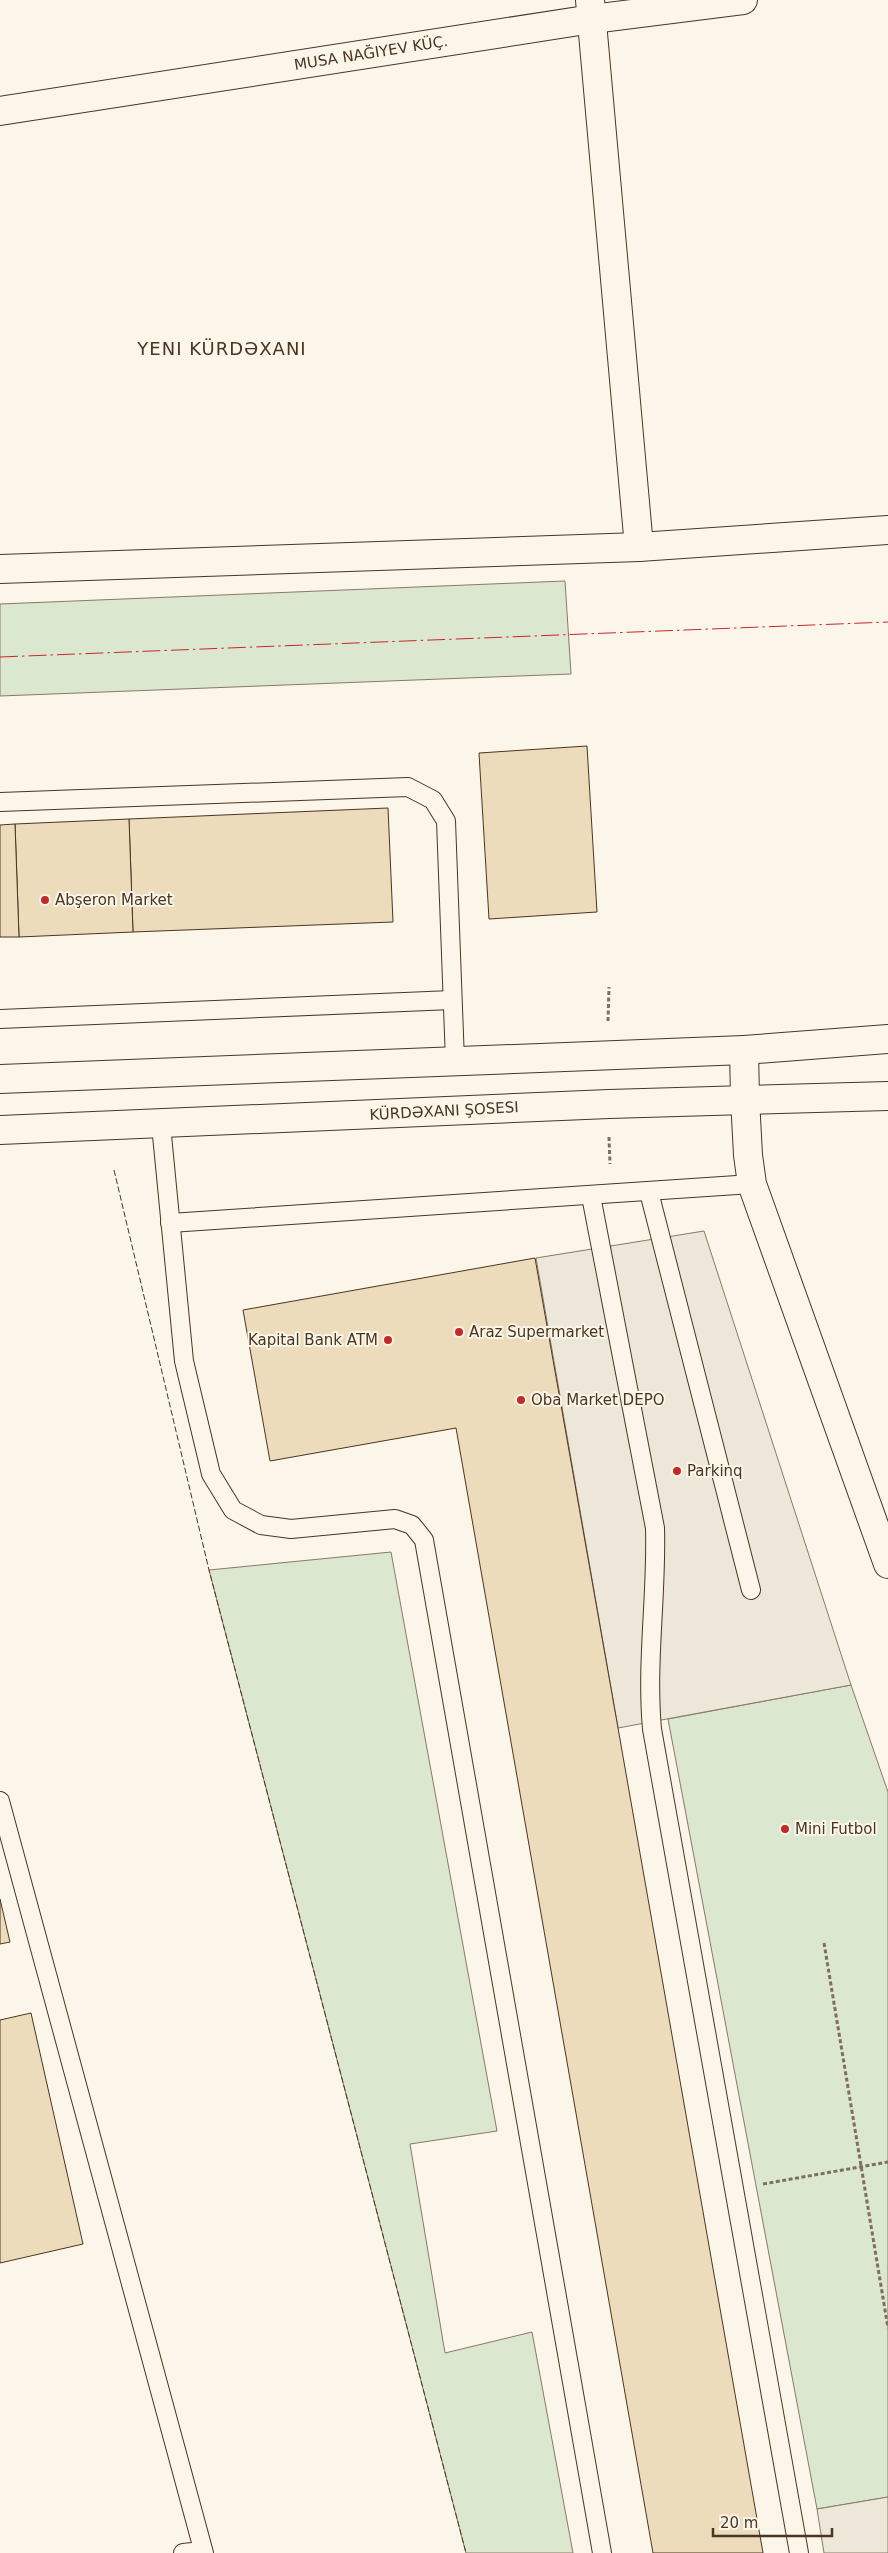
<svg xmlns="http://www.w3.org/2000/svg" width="888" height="2553" font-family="'DejaVu Sans',sans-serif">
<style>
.green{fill:#dce7d0;stroke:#887966}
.parking{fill:#ede7d9;stroke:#887966}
.building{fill:#ecdcbc;stroke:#4a3520}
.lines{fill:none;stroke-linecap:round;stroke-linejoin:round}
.service-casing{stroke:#4a3520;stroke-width:20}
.minor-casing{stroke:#4a3520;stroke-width:30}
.tertiary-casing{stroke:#4a3520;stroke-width:30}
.primary-casing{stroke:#4a3520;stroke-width:30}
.path{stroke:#7f6f5c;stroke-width:3;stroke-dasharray:4 2.5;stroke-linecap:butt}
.service{stroke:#fbf6e9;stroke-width:18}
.minor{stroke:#fbf6e9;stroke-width:28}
.tertiary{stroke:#fbf6e9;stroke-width:28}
.primary{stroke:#fbf6e9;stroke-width:28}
.fence{stroke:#4a3520;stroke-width:1;stroke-dasharray:6 2.5;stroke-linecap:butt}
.power{stroke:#c62828;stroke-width:1;stroke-dasharray:18 4 2.5 4;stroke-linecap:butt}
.poi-dot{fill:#c62828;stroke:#fbf6e9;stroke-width:2}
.labels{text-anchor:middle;stroke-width:4;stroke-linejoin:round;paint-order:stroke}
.street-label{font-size:15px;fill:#4a3520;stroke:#fbf6e9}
.poi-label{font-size:15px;fill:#4a3520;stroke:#fbf6e9;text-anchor:start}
.quarter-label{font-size:18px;letter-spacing:1px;fill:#4a3520;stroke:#fbf6e9}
</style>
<rect width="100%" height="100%" fill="#fbf6e9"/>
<g class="green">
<polygon points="565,581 571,674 0,696 0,604"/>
<polygon points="391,1552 497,2131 410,2144 445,2353 532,2332 573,2553 466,2553 209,1570"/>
<polygon points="851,1685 888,1792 888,2497 817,2509 668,1719"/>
</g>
<g class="parking">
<polygon points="704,1231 851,1685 618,1728 536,1258"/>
<polygon points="888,2497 888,2553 824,2553 817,2509"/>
</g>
<g class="building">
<polygon points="587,746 597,912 489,919 479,753"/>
<polygon points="388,808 393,922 133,932 129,819"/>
<polygon points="129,819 133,932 19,937 15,824"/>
<polygon points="15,824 19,937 0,937 0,825"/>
<polygon points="535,1258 618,1728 763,2553 653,2553 456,1428 270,1461 243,1310"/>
<polygon points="0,1899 10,1942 0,1944"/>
<polygon points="31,2013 83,2244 0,2263 0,2020"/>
</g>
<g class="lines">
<g class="service-casing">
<g id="service">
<polyline points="0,802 408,787 433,800 446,821 455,1061"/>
<polyline points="0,1019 452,1000"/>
<polyline points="161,1125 184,1361 211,1474 233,1510 261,1525 291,1529 395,1519 412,1525 424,1540 602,2553"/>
<polyline points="649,1192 751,1590"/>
<path d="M591,1196L655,1528C657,1595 646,1662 652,1729L799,2553"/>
<polyline points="170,1223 752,1184"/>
<polyline points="0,1801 204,2553"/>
<polyline points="183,2553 203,2551"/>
</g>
</g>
<g class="minor-casing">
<g id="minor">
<polyline points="590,0 639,547"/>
<polyline points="0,111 592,19 743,0"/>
<polyline points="0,569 639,547 888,530"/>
</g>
</g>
<g class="tertiary-casing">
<polyline id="tertiary" points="745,1099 748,1155 752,1184 888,1564"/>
</g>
<g class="primary-casing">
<g id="primary">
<polyline points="744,1050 745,1099"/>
<polyline points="0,1079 744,1050 888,1039"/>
<polyline points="0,1130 609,1104 888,1096"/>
</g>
</g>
<g class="path">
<polyline points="608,1021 609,987"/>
<polyline points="609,1137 610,1164"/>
<polyline points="824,1943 888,2328"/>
<polyline points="763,2184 888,2162"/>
</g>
<use href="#service" class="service"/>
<use href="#minor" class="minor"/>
<use href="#tertiary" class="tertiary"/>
<use href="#primary" class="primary"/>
<polyline class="fence" points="114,1170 209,1570 466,2553"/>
<polyline class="power" points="0,657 888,622"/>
</g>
<g class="poi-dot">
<circle cx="45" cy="900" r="5"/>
<circle cx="459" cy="1332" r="5"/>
<circle cx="388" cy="1340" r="5"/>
<circle cx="521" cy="1400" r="5"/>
<circle cx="677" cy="1471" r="5"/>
<circle cx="785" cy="1829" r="5"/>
</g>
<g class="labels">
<g class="street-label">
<text transform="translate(371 53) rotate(-9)" y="5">MUSA NAĞIYEV KÜÇ.</text>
<text transform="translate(444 1111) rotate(-3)" y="5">KÜRDƏXANI ŞOSESI</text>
</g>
<g class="poi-label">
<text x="55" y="905">Abşeron Market</text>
<text x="469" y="1337">Araz Supermarket</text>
<text x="378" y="1345" text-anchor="end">Kapital Bank ATM</text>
<text x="531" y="1405">Oba Market DEPO</text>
<text x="687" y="1476">Parkinq</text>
<text x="795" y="1834">Mini Futbol</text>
</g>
<g class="quarter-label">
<text x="222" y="355">YENI KÜRDƏXANI</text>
</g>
</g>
<path d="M713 2528v8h119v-8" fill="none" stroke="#4a3520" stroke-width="2.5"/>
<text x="720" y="2528" font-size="15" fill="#4a3520" stroke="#fbf6e9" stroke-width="4" paint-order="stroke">20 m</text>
</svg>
